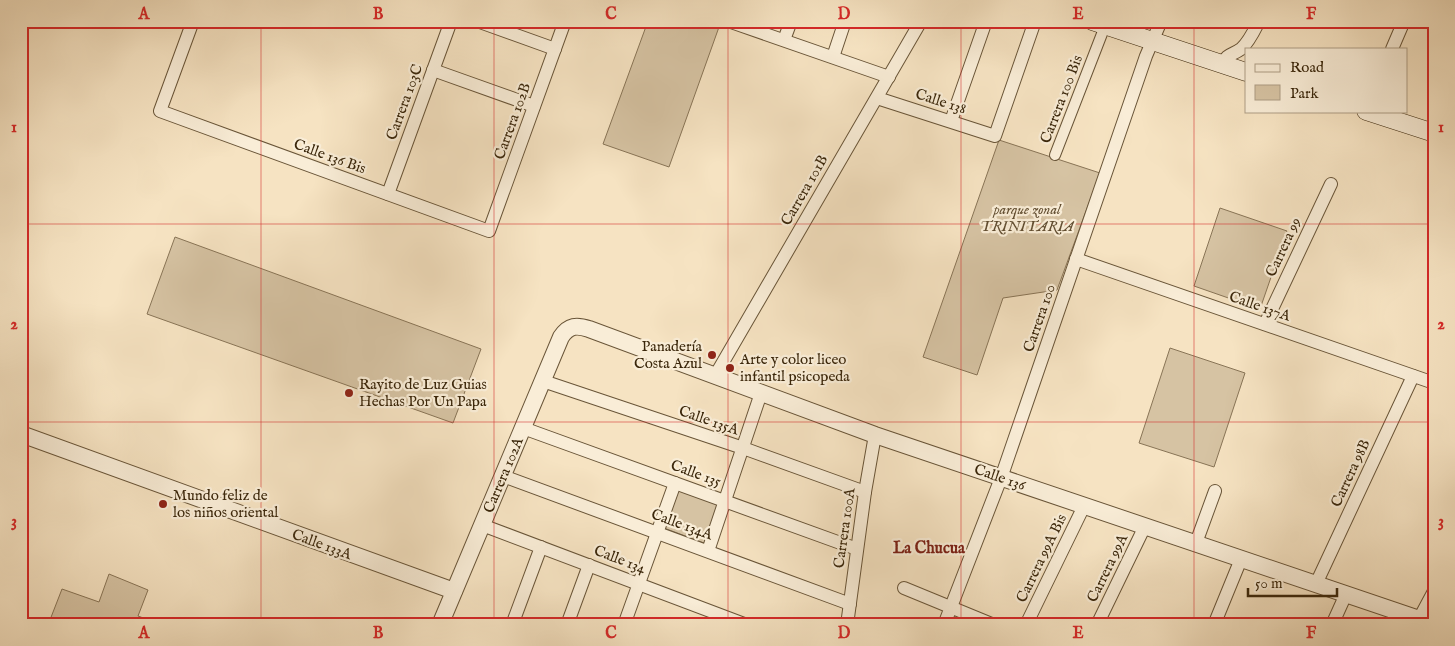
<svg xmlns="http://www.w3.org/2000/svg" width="1455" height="646" font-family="'IM FELL English',serif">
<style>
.green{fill:#d6c3a3;stroke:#887456}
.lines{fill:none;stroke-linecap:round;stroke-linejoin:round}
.pedestrian-casing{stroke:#695538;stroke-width:12}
.minor-casing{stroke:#695538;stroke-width:14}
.tertiary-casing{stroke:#695538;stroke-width:18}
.secondary-casing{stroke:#3a260a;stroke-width:19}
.pedestrian{stroke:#f9edd7;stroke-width:10}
.minor{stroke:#f9edd7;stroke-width:12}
.tertiary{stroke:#f9edd7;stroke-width:16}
.secondary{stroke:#f9edd7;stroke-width:18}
.grid{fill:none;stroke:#d62828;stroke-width:1;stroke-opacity:0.55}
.poi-dot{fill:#8f2418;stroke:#f9edd7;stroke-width:2}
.labels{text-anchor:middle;stroke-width:4.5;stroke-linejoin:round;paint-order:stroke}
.street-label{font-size:15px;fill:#3a260a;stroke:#f9edd7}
.park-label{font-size:15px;font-style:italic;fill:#614d30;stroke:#f9edd7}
.poi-label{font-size:15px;fill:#3a260a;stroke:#f9edd7;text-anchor:start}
.neighbourhood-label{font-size:16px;font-weight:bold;fill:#7a1f14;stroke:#f9edd7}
.neatline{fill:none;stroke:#d62828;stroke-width:2}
.grid-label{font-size:16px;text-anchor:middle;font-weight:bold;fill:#d62828}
</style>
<rect width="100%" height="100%" fill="#f6e3c2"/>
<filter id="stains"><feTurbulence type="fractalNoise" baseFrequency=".004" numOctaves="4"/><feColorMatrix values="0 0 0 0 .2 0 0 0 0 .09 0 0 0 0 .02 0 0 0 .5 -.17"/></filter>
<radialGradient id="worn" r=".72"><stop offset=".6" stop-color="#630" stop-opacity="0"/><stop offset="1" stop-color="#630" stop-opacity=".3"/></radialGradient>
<g class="green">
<polygon points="648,21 702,21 719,27 669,167 603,144"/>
<polygon points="999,140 1100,173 1057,290 1003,298 977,375 923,357"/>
<polygon points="1220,208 1287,231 1260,309 1194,286"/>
<polygon points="175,237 481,349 453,423 147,314"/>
<polygon points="1170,348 1245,373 1214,467 1139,443"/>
<polygon points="678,489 718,505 704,543 664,528"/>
<polygon points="109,574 148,590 138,616 162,625 48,625 62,589 99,602"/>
</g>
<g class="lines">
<g class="pedestrian-casing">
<polyline id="pedestrian" points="1055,155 1105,26"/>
</g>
<g class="minor-casing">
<g id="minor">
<polyline points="193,21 160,111 489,231 565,21"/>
<polyline points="477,21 555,49"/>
<polyline points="728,21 889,77"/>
<polyline points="784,40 791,21"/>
<polyline points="1392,49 1404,21"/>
<polyline points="833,57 845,21"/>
<path d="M1222,64C1228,53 1231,56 1241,49C1249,42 1254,31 1259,21"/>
<polyline points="433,70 534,106"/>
<polyline points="877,98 995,136 1035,21"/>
<polyline points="951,121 986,21"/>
<polyline points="388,194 451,21"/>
<polyline points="1076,259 1434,383"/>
<polyline points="1265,324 1331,184"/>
<polyline points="715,376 921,21"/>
<polyline points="543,381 743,448 865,492"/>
<polyline points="523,428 857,549"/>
<polyline points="503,476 850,604"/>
<polyline points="482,525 747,625"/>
<polyline points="1196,543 1215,491"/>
<polyline points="708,551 761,393"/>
<polyline points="1316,584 1413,376"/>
<polyline points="904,588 994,625"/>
<polyline points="1419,619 1434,591"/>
<polyline points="512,625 541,547"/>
<polyline points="567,625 589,565"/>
<polyline points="624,625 675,483"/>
<polyline points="847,625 865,492 875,435"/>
<polyline points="944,625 1001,478 1146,56 1161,21"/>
<polyline points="1026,625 1084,506"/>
<polyline points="1097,625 1145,526"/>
<polyline points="1214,625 1241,559"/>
<polyline points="1332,625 1346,594"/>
</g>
</g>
<g class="tertiary-casing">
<g id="tertiary">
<polyline points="21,434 454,591"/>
<path d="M440,625L561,337C569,325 577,325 589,329L875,435L1434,624"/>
</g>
</g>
<g class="secondary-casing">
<g id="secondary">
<polyline points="1092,21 1246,72"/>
<polyline points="1366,111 1434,133"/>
</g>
</g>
<use href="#pedestrian" class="pedestrian"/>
<use href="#minor" class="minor"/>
<use href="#tertiary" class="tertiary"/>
<use href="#secondary" class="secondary"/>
</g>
<path class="grid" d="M261,21V625M494,21V625M728,21V625M961,21V625M1194,21V625M21,224H1434M21,422H1434"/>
<g class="poi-dot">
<circle cx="712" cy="355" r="5"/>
<circle cx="730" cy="368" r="5"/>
<circle cx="349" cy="393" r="5"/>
<circle cx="163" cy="504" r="5"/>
</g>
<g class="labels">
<g class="street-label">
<text transform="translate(1061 99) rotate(-69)" y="5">Carrera 100 Bis</text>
<text transform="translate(941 101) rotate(18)" y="5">Calle 138</text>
<text transform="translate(404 102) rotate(-70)" y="5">Carrera 103C</text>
<text transform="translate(512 121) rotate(-70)" y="5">Carrera 102B</text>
<text transform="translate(330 156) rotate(20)" y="5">Calle 136 Bis</text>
<text transform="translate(804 190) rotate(-60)" y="5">Carrera 101B</text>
<text transform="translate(1283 247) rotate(-65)" y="5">Carrera 99</text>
<text transform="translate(1260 306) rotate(19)" y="5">Calle 137A</text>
<text transform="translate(1039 318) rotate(-71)" y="5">Carrera 100</text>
<text transform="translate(709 420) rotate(19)" y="5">Calle 135A</text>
<text transform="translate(696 473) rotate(20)" y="5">Calle 135</text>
<text transform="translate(1350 473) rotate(-65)" y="5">Carrera 98B</text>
<text transform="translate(503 475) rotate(-67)" y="5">Carrera 102A</text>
<text transform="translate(1000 477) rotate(19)" y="5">Calle 136</text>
<text transform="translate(682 524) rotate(20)" y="5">Calle 134A</text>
<text transform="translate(844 528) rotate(-82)" y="5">Carrera 100A</text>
<text transform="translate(322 544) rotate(20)" y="5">Calle 133A</text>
<text transform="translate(1041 558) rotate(-64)" y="5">Carrera 99A Bis</text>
<text transform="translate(620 559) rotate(21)" y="5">Calle 134</text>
<text transform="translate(1107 568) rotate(-64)" y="5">Carrera 99A</text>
</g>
<g class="park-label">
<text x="1027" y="214">parque zonal<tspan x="1027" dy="17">TRINITARIA</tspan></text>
</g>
<g class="poi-label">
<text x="702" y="351" text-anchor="end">Panadería<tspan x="702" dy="17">Costa Azul</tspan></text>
<text x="740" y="364">Arte y color liceo<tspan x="740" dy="17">infantil psicopeda</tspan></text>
<text x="359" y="389">Rayito de Luz Guias<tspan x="359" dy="17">Hechas Por Un Papa</tspan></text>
<text x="173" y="500">Mundo feliz de<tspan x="173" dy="17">los niños oriental</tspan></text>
</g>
<g class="neighbourhood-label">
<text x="929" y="553">La Chucua</text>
</g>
</g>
<rect width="1455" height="646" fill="none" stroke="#f6e3c2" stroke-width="55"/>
<rect x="1245" y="48" width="162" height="65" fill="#f9edd7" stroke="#ad9d85"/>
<rect x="1255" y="64" width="25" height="8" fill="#f9edd7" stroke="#ad9d85"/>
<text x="1290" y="72" font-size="15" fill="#3a260a">Road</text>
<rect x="1255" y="85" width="25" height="15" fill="#d6c3a3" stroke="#ad9d85"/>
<text x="1290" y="98" font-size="15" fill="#3a260a">Park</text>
<path d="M1248 588v8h89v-8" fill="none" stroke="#3a260a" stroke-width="2.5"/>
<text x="1255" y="588" font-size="15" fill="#3a260a" stroke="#f9edd7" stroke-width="4" paint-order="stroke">50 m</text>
<rect x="28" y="28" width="1400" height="590" class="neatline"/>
<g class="grid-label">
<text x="144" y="19">A</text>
<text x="378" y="19">B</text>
<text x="611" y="19">C</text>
<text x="844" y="19">D</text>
<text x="1078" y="19">E</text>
<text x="1311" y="19">F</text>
<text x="14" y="132">1</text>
<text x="1441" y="132">1</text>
<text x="14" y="329">2</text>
<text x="1441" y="329">2</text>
<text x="14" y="526">3</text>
<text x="1441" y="526">3</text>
<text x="144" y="638">A</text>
<text x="378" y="638">B</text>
<text x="611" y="638">C</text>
<text x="844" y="638">D</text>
<text x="1078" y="638">E</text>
<text x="1311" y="638">F</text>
</g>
<rect width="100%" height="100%" filter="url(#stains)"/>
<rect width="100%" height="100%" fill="url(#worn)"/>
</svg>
